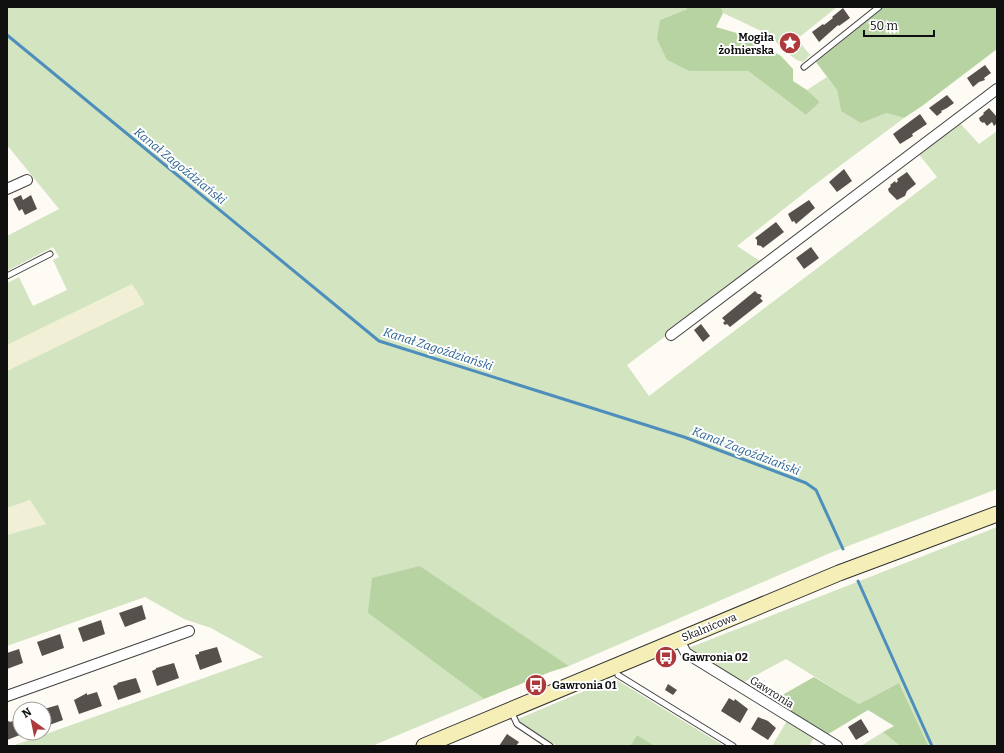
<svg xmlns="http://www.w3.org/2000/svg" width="1004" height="753" font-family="Bitter,serif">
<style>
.farmland{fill:#f1efd5}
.green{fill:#d2e4c0}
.forest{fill:#b7d3a1}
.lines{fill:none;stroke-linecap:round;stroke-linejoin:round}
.stream{stroke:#4e8ebc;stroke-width:3}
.building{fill:#56514d}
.lane-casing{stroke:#424242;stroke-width:7}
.street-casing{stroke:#424242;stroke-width:12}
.secondary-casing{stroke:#313131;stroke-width:17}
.lane{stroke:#fff;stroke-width:5}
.street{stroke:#fff;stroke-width:10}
.secondary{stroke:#f5efb7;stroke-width:15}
.labels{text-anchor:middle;stroke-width:4;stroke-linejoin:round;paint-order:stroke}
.poi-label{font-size:11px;font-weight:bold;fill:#0f0f0f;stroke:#fff;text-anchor:start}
.street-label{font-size:11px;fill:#0f0f0f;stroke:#fff}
.water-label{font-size:12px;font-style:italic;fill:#286191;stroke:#fff}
</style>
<rect width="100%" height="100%" fill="#fdfbf3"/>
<g class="farmland">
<polygon points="132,284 146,304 7,371 7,345"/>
<polygon points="30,500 47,524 7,535 7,508"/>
</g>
<g class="green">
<path d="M7,7H686L687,9L660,20L667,60L689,71H748L806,115L820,102L807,90L827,77L837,90L841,111L886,113L904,118L813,186L737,246L763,263L627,365L649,396C745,322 841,251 937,177L918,153L959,122L979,144L997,131V489L830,553L569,666L420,566L368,613L484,699L372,746H12L263,657L211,628L184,619L145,597L7,646V535L46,524L30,500L7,508V371L145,304L132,284L7,345V283L19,277L33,306L67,290L53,260L59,257L53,247L7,271V236L59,209L7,145Z"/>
<polygon points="721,7 837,7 797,39 810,55 803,62 797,60 783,50 770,35 723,13"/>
<polygon points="997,527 997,746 927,746 928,745 899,683 859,704 786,659 742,683 686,649"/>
<polygon points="615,678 620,682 724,746 655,746 637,735 630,746 557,746 521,723 518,719"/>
<polygon points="788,719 815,736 809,746 772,746"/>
<polygon points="883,732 900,746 861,746"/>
</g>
<g class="forest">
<polygon points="686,7 721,7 723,13 716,27 747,36 781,56 793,69 793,81 807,90 820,102 806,115 748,71 689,71 667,60 657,39 660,20 687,9"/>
<polygon points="884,7 997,7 997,49 922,106 904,118 886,113 861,123 841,111 837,90 816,62"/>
<polygon points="420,566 569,666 550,672 484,699 368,613 372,578"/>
<polygon points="814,677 859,704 899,683 928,745 900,746 883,732 894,726 868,710 825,736 770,702"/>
<polygon points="637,735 655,746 630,746"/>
</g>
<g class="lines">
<g class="stream">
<polyline points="7,35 379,341 684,437 806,483 816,490 843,549"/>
<polyline points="858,581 932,746"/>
</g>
</g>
<g class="building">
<polygon points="843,8 850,18 839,26 838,25 819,42 812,32 823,24 824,25 833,18 832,17"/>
<polygon points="985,65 991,73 984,78 985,80 979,82 973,87 967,78"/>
<polygon points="947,95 954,103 947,108 941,111 942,112 937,116 929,108"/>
<polygon points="989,108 997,117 997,123 994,126 992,122 987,126 984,122 983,123 980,121 979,118 984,114 983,113"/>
<polygon points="920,114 927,124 912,134 913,136 900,144 893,134"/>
<polygon points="844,169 852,181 837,192 829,182"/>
<polygon points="907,172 916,184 907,191 905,196 897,200 889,192 888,189 891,186 890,185 895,181 896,183 898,181 897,179"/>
<polygon points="21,195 23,200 31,195 37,209 25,215 22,209 19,211 13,199"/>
<polygon points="809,200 815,208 796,224 794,221 792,222 788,214"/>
<polygon points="776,222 784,232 763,248 761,246 757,245 757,240 755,238"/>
<polygon points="811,247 819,258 804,269 796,258"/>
<polygon points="755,291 758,294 760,294 762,296 760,298 763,301 730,327 727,324 725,325 723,323 725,321 722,318"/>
<polygon points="701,324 710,336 703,342 694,330"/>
<polygon points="142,605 146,619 125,627 119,613"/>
<polygon points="101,620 105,634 83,642 78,628"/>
<polygon points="60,634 64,648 42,656 37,642"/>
<polygon points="217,647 222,662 200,670 195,655 199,654 199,652"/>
<polygon points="19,649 23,663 7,669 7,653"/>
<polygon points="174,663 179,678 157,686 152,671 156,669 156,668"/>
<polygon points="136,678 141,692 118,700 113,686 118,684 117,683"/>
<polygon points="757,679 761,685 755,688 752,681"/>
<polygon points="668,684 677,690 673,695 665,690"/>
<polygon points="97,692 102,706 79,714 74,700 87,693 87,695"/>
<polygon points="729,698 734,701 735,699 748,709 740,723 721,711"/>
<polygon points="58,705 63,720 44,727 44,709"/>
<polygon points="758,717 768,721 776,728 768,740 751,729"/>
<polygon points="19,719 20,733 25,733 7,740 7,722 9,721 10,722"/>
<polygon points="861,719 869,732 856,740 848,727"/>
<polygon points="507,734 519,742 516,746 499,746"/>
</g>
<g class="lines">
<g class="lane-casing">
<g id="lane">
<polyline points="804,67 879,7"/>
<polyline points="7,276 50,254"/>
<polyline points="618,675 733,746"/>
<polyline points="511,711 517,724 550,746"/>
</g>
</g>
<g class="street-casing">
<g id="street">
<polyline points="7,189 27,180"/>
<polyline points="671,335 768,262 997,89"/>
<polyline points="679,640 686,653 837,746"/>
<polyline points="7,696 189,631"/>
</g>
</g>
<g class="secondary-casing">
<polyline id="secondary" points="424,746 839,573 997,514"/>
</g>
<use href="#lane" class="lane"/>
<use href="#street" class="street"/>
<use href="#secondary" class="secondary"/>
</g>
<defs>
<g id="sight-disc" transform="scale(1.15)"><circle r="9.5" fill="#ad393c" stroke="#fff"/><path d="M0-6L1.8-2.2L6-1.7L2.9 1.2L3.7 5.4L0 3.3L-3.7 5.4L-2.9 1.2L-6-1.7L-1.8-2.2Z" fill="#fff"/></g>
<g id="bus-disc" transform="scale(1.15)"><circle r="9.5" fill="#ad393c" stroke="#fff"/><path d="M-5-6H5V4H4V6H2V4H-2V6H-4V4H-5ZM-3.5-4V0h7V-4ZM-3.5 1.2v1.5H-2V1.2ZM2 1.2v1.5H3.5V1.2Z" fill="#fff"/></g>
</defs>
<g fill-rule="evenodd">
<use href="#sight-disc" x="790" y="43"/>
<use href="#bus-disc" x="666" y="657"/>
<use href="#bus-disc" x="536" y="685"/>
</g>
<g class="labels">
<g class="poi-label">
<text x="774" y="41" text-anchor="end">Mogiła<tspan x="774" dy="13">żołnierska</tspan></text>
<text x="682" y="661">Gawronia 02</text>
<text x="552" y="689">Gawronia 01</text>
</g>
<g class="street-label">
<text transform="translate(709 627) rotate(-22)" y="4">Skalnicowa</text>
<text transform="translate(772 692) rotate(32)" y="4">Gawronia</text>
</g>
<g class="water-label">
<text transform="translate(180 166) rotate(39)" y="4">Kanał Zagoździański</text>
<text transform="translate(438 349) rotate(18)" y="4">Kanał Zagoździański</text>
<text transform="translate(746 451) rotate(21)" y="4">Kanał Zagoździański</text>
</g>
</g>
<rect width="1004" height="753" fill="none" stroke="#0f0f0f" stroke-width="16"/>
<g transform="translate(32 721) rotate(327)"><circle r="19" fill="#ffffff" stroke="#9f9f9f"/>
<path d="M0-3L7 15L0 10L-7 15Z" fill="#ad393c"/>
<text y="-6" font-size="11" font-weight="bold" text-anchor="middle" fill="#0f0f0f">N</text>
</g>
<path d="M864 30v6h70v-6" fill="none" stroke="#0f0f0f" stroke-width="2"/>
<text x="870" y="30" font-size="12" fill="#0f0f0f" stroke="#ffffff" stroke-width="3" paint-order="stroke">50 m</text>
</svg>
